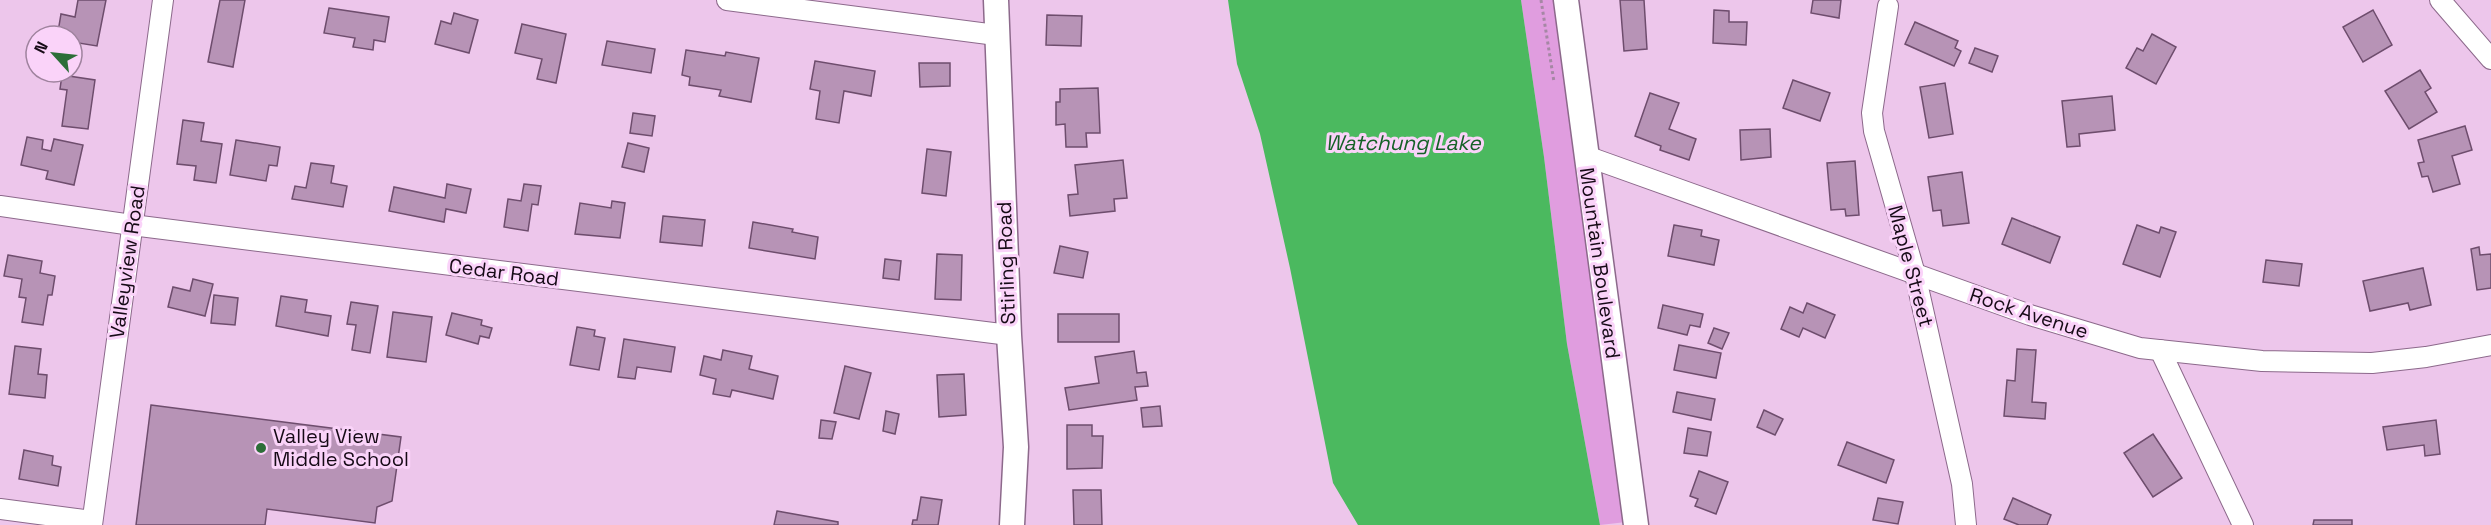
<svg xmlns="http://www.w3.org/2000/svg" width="2491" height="525" font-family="'Space Grotesk',sans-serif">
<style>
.green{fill:#e09ddf}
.water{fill:#4bb95f}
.building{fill:#b793b6;stroke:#6e4d6d;stroke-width:1.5}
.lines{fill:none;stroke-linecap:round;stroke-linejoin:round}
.minor-casing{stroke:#8c698b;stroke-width:22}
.tertiary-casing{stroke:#8c698b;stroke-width:27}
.path{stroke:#a587a4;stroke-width:3;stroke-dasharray:3 3;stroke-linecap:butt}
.minor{stroke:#fff;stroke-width:20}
.tertiary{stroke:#fff;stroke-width:24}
.poi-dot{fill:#2c6e38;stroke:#fad3f9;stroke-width:2}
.labels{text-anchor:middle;stroke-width:6;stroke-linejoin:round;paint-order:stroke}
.street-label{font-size:20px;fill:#160a16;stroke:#fad3f9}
.poi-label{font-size:20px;fill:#160a16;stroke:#fad3f9;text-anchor:start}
.water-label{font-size:21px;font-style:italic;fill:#156127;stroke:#fad3f9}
</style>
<rect width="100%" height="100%" fill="#edc6eb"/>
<polygon class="green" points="1521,0 1566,0 1635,521 1600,525 1567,344 1544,157"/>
<polygon class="water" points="1228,0 1521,0 1544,157 1567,344 1600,525 1358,525 1333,483 1290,268 1260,134 1237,64"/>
<g class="building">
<polygon points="78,0 106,0 97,46 72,42 73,35 58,32 61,14 75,17"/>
<polygon points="220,0 245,0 233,67 208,62"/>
<polygon points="1620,0 1644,0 1647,49 1624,51"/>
<polygon points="1813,0 1841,0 1839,18 1811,13"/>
<polygon points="329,8 389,17 385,42 374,40 373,50 353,47 355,38 324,33"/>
<polygon points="1714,10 1729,11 1729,22 1747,22 1746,45 1713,43"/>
<polygon points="2373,10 2392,45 2363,62 2343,27"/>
<polygon points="454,13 478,20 469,53 435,44 441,21 451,24"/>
<polygon points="1047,15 1082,16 1081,46 1046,45"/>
<polygon points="1915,22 1958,41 1955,48 1961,51 1954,66 1905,44"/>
<polygon points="522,24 566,34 556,83 537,79 542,59 515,53"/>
<polygon points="2152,34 2176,47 2156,84 2126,68 2137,48 2143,51"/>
<polygon points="607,41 655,49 651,73 602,65"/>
<polygon points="1975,48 1998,56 1992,72 1969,63"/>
<polygon points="686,50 725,56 726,52 759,58 751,102 719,96 721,90 689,85 690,77 682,75"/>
<polygon points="815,61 875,71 871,96 844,91 839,123 816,119 820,91 810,89"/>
<polygon points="919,63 950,63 950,86 920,87"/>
<polygon points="2420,70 2431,88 2425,92 2437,112 2409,129 2385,91"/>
<polygon points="62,75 95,80 88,129 62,126 67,90 60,89"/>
<polygon points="1793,80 1830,93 1820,121 1783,108"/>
<polygon points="1945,83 1953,134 1929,138 1920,87"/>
<polygon points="1098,88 1100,133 1086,133 1087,147 1066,147 1065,124 1056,125 1056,102 1060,102 1060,89"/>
<polygon points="1650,93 1679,103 1669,129 1696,139 1689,160 1660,150 1661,146 1635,136"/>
<polygon points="2112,96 2115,130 2079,134 2080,146 2067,147 2062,101"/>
<polygon points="633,113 655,116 652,136 630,133"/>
<polygon points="183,120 204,123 201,141 222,144 216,183 194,180 196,166 177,164"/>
<polygon points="2465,126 2472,150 2452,156 2460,184 2433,192 2428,176 2422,177 2418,163 2424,162 2418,140"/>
<polygon points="1770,129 1771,157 1741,160 1740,130"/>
<polygon points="27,137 43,140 42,149 51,151 54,139 83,145 74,185 46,179 48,171 21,165"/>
<polygon points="236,140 280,147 277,166 269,165 266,181 230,175"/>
<polygon points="628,143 649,148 644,172 622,167"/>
<polygon points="927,149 951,152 946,196 922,193"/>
<polygon points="1123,160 1127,198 1114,199 1115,211 1070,216 1068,195 1078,194 1075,165"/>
<polygon points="1855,161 1859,215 1846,216 1845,209 1831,210 1827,163"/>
<polygon points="311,163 334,166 331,183 347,186 343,207 292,199 295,186 306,188"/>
<polygon points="1962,172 1969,223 1943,226 1941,210 1933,211 1928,177"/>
<polygon points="447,184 471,189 466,213 446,209 444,222 389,211 394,187 445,198"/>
<polygon points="524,184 541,186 538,205 532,204 528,231 504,227 508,199 521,201"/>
<polygon points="612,201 625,203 620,238 575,234 580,203 611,208"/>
<polygon points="663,216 705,220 702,246 660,242"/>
<polygon points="2012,218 2060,237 2050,263 2002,244"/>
<polygon points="753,222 793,229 792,232 818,237 815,259 749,248"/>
<polygon points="1674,225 1702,230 1701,236 1719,240 1714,265 1668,256"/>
<polygon points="2137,225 2159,233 2161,227 2176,232 2160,277 2123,264"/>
<polygon points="1060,246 1088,252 1083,278 1054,273"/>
<polygon points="2479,247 2480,255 2491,254 2491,288 2477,290 2471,249"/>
<polygon points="937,254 962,255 961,300 935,299"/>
<polygon points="8,255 42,261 40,273 55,276 52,295 48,295 43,325 22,322 26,298 19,297 22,279 4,276"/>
<polygon points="885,259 901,261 899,280 883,278"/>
<polygon points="2266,260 2302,264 2299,286 2263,282"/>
<polygon points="2423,268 2431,305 2410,310 2408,303 2370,311 2363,281"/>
<polygon points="193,279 213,284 205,316 168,307 173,287 190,291"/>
<polygon points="214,295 238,298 235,325 211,323"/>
<polygon points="281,296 307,300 305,312 331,316 328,336 276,326"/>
<polygon points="351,302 378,306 370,353 352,350 356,325 347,324"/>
<polygon points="1807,303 1835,315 1825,338 1803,328 1799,337 1781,329 1790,307 1803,313"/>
<polygon points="1663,305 1703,314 1700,327 1690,325 1687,335 1658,328"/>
<polygon points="393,312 432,317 426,362 387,357"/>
<polygon points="452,313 482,320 481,325 492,328 489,338 480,336 478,344 446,335"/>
<rect x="1058" y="314" width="61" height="28"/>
<polygon points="577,327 595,330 594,336 605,338 599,370 570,365"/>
<polygon points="1714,328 1729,333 1722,349 1708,343"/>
<polygon points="624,339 675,347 671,372 637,367 635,379 618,377"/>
<polygon points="1679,345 1721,353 1716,378 1674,370"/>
<polygon points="15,346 41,349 38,374 47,375 45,398 9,394"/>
<polygon points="2017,349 2036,350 2032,402 2046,403 2045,419 2004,416 2007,380 2015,381"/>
<polygon points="723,350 752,356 749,369 778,376 773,399 732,390 730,397 713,394 716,379 700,375 704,356 721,360"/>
<polygon points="1134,351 1137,373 1146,372 1148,386 1135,387 1137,400 1069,410 1065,388 1099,383 1095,357"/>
<polygon points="845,366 871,373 859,419 834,413"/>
<polygon points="964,374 966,415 939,417 937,375"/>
<polygon points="1677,392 1715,399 1711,420 1673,412"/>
<polygon points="151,405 401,437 392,501 377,507 375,523 267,509 265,525 136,525"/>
<polygon points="1160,406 1162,426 1143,427 1141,408"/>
<polygon points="1764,410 1783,419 1775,435 1757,427"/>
<polygon points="886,411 899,414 895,434 883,431"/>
<polygon points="821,420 836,422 832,439 819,438"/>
<polygon points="2436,420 2440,454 2425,456 2424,445 2387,450 2383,427"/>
<polygon points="1067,425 1092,425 1092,436 1103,436 1102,468 1067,469"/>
<polygon points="1688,428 1711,432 1707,456 1684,453"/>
<polygon points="2153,434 2182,478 2153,497 2124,453"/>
<polygon points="1847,442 1894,460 1886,483 1838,465"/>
<polygon points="24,450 53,456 52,465 61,467 58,486 19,479"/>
<polygon points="1699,471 1728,482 1716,514 1695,506 1698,499 1690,496"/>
<polygon points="1073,490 1101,490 1102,525 1074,525"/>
<polygon points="921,497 942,500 938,525 912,525 913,520 917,520"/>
<polygon points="1878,498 1903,502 1898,524 1873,520"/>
<polygon points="2013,498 2051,515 2047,525 2019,525 2004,519"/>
<polygon points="777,511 838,522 838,525 774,525"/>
<polygon points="2314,520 2352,520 2352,525 2313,525"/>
</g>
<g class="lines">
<g class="minor-casing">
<g id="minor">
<polyline points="727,0 996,35"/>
<polyline points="2440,0 2491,59"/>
<polyline points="1888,6 1872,113 1874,131 1915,274 1962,484 1966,525"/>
<polyline points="1586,156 2030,315 2140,348 2262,361 2372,363 2426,357 2491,345"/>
<polyline points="0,206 132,225 1009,335"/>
<polyline points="2160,350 2243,525"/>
<polyline points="0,509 92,521"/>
<polyline points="92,525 163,0"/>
</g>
</g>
<g class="tertiary-casing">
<g id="tertiary">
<polyline points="996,0 1009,335 1016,447 1012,525"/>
<polyline points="1566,0 1636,525"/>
</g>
</g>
<polyline class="path" points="1541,0 1554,82"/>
<use href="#minor" class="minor"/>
<use href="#tertiary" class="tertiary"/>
</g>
<circle class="poi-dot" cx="261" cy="448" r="6"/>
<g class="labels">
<g class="street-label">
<text transform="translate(127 262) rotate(-82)" y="7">Valleyview Road</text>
<text transform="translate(1006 263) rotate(-92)" y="7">Stirling Road</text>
<text transform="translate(1600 263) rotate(82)" y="7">Mountain Boulevard</text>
<text transform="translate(1911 266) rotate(75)" y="7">Maple Street</text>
<text transform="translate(504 272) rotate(7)" y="7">Cedar Road</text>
<text transform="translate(2029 313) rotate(18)" y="7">Rock Avenue</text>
</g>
<g class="poi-label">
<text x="273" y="443">Valley View<tspan x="273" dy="23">Middle School</tspan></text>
</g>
<g class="water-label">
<text x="1403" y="150">Watchung Lake</text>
</g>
</g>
<g transform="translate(54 54) rotate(297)"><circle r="28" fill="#fad3f9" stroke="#9f839e" stroke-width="1.5"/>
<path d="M0-4.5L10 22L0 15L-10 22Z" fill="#2c6e38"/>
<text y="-9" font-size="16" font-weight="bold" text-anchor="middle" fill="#160a16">N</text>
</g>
</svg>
